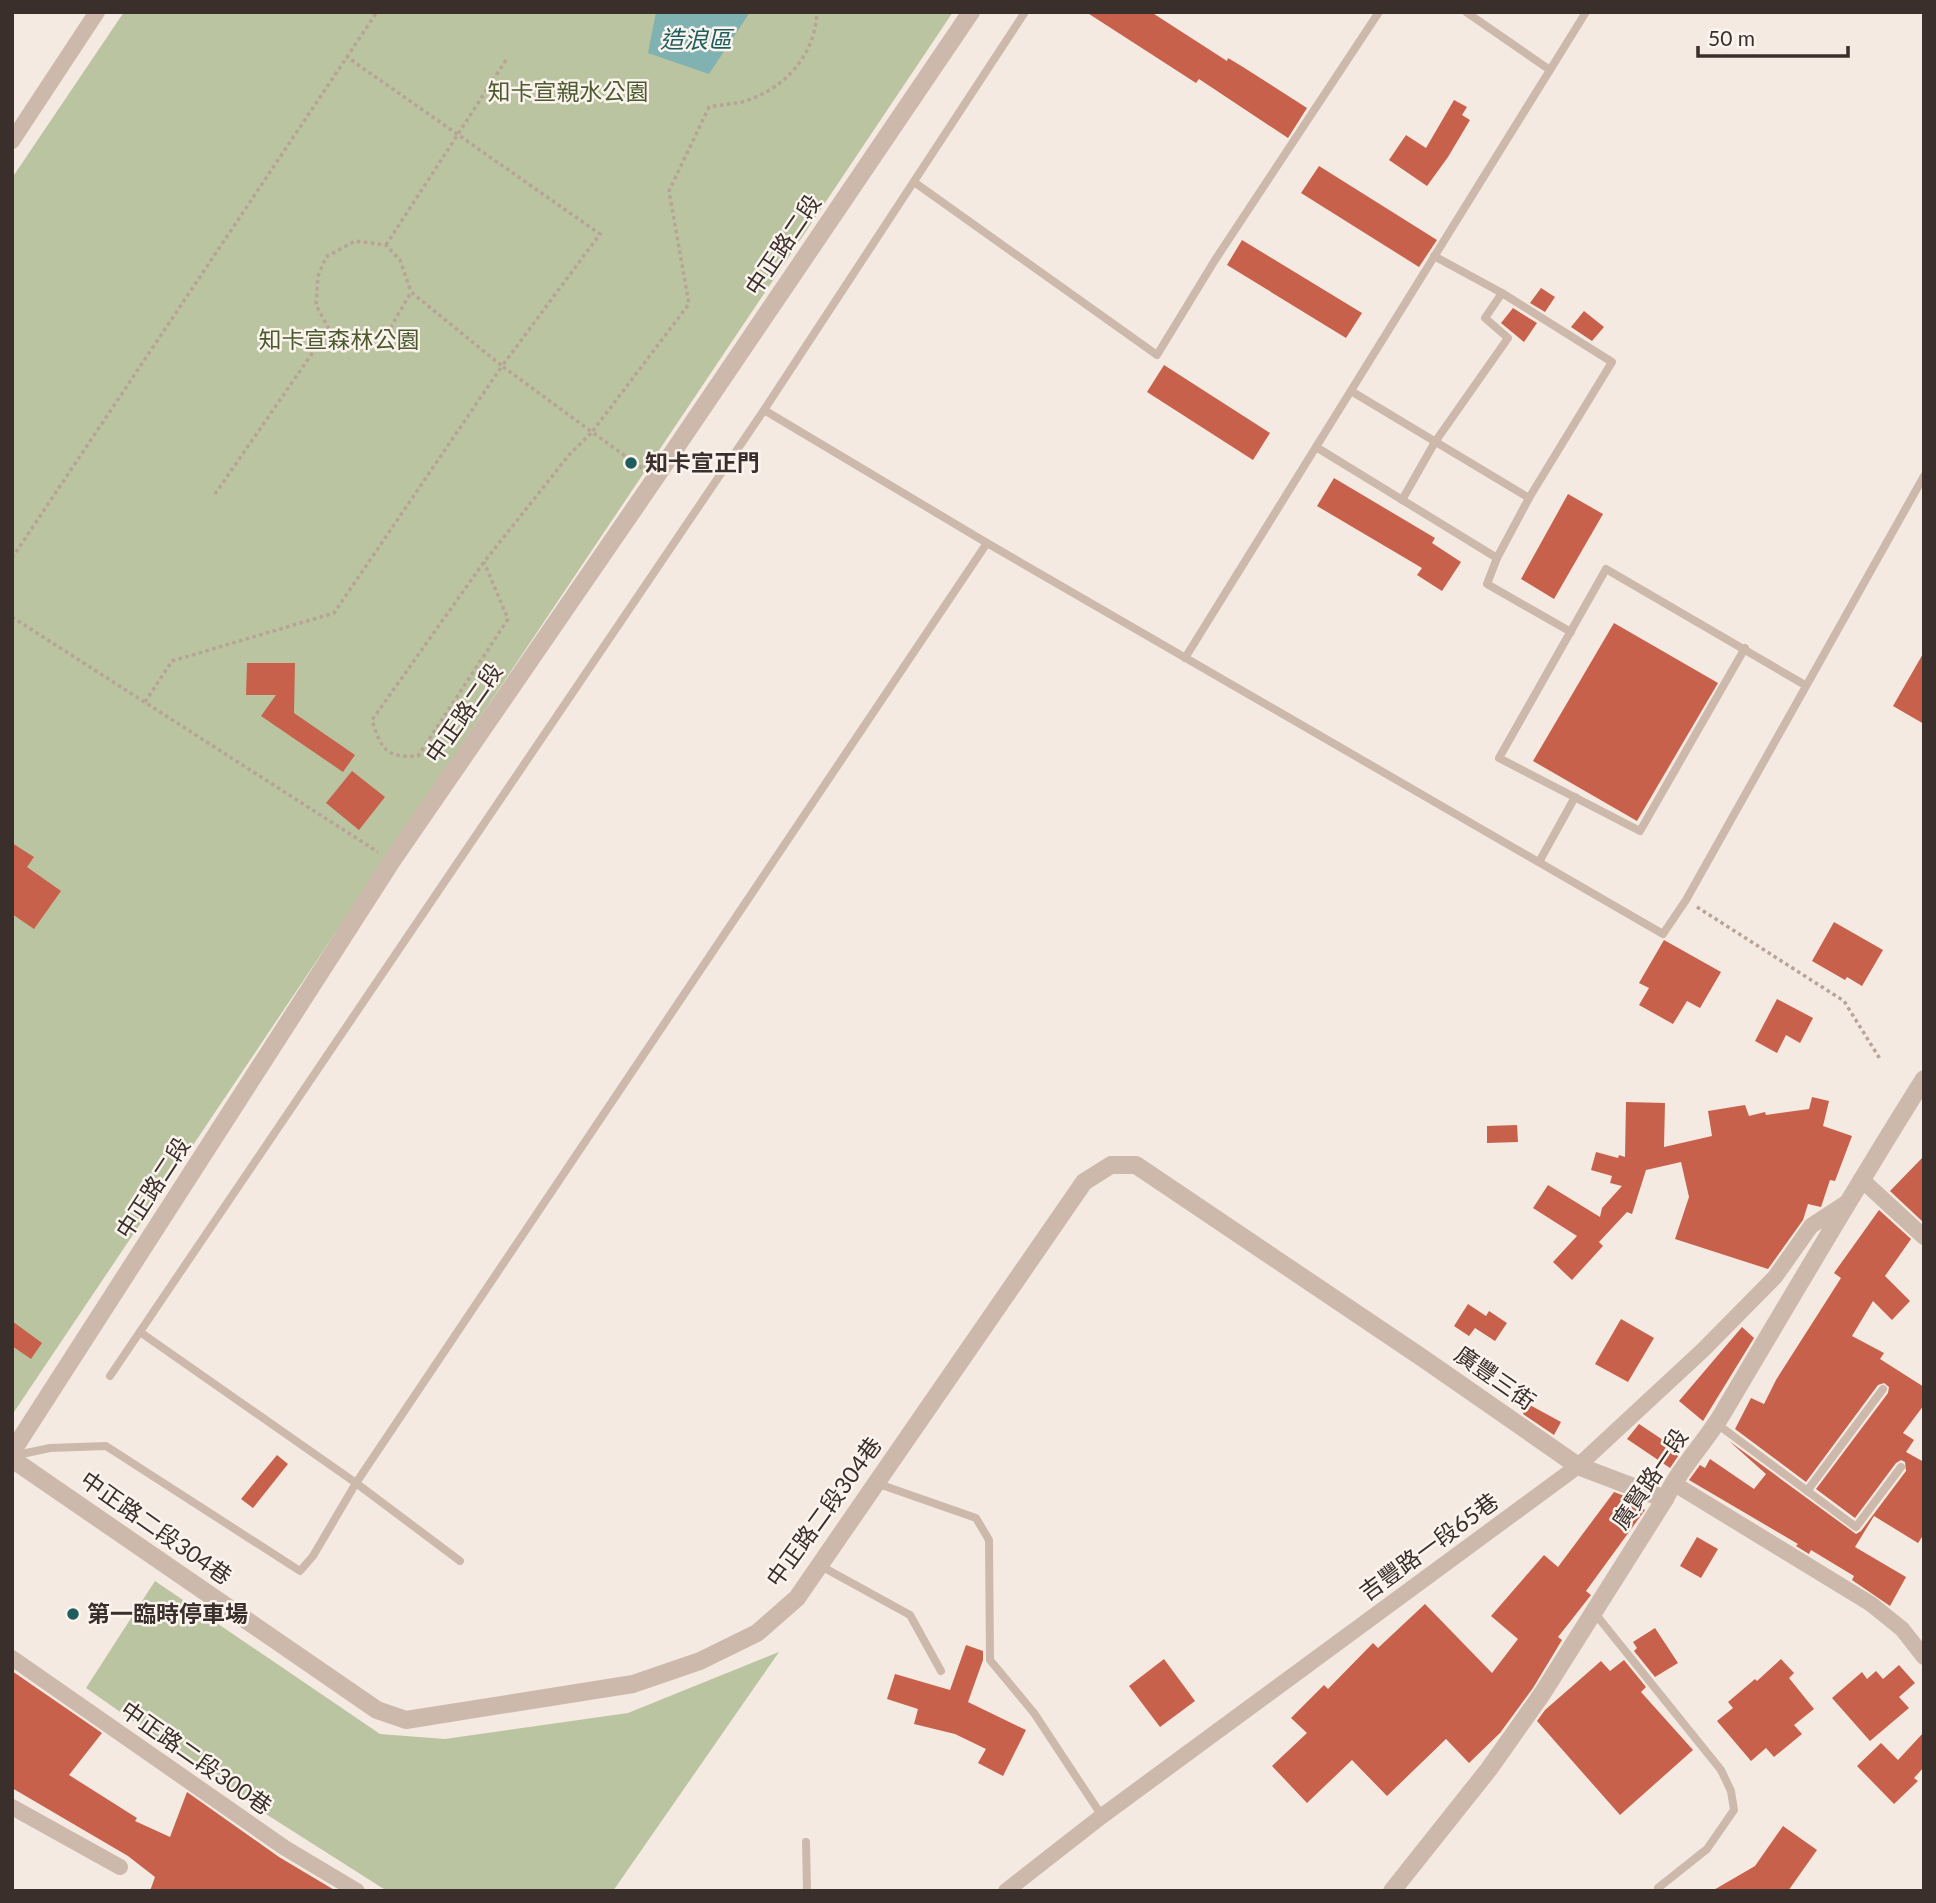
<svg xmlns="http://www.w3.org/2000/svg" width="1936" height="1903" font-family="Lato,'Noto Sans TC',sans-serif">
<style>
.green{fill:#bac4a0}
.water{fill:#7fb2b1}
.building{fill:#c8614b}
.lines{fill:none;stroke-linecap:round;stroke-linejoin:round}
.path{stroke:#b9a396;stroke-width:3.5;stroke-dasharray:3.5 3.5;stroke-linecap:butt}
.service{stroke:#cdb9ac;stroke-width:8}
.minor{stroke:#cdb9ac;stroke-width:16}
.tertiary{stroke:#cdb9ac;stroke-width:18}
.poi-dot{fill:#1f5e5e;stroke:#fbf4ee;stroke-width:2.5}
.labels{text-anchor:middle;stroke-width:5;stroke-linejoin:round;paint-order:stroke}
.park-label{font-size:23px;fill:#4d5a2e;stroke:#fbf4ee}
.street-label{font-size:23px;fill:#3b2f2b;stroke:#fbf4ee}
.poi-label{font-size:23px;font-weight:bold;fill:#3b2f2b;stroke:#fbf4ee;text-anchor:start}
.water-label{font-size:24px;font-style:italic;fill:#1f5e5e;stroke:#fbf4ee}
</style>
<rect width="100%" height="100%" fill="#f4eae1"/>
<g class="green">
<polygon points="124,12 953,12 12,1415 12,178"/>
<polygon points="155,1581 380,1734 445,1739 628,1713 779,1652 613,1891 387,1891 269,1816 86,1688"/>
</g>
<polygon class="water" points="656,12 750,12 709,74 648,53"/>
<g class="building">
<polygon points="1086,12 1151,12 1227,61 1228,58 1243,67 1307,108 1288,138 1199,79 1196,83"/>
<polygon points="1454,100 1467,107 1462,115 1470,120 1448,157 1427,186 1389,160 1406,135 1426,148"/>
<polygon points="1319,166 1437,240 1419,267 1301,193"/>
<polygon points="1242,240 1362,313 1346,338 1227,265"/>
<polygon points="1541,288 1555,297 1545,312 1530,303"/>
<polygon points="1513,308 1537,323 1524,342 1501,323"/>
<polygon points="1584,311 1604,327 1592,341 1571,327"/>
<polygon points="1164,365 1270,433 1253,460 1147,392"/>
<polygon points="1334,478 1435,538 1432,543 1461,562 1442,591 1417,575 1422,568 1317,506"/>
<polygon points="1568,494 1603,514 1554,599 1521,579"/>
<polygon points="1614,623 1718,683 1637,821 1533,761"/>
<polygon points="1924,652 1924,724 1893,706"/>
<polygon points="247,663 295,663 294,713 355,755 343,772 261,716 276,695 246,695"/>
<polygon points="352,771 385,797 359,830 326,803"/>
<polygon points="12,843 34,857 27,867 61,891 34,929 12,914"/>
<polygon points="1834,922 1883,950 1862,986 1847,977 1845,980 1812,961"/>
<polygon points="1664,940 1721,972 1700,1008 1687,1001 1673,1024 1639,1005 1649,988 1639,983"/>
<polygon points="1777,999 1813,1018 1800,1043 1786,1035 1777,1053 1755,1041"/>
<polygon points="1812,1097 1829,1101 1823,1126 1852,1136 1835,1181 1830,1180 1821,1207 1808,1204 1803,1220 1768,1269 1675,1239 1689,1197 1681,1162 1646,1170 1632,1214 1627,1212 1599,1242 1603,1246 1572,1280 1553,1262 1577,1236 1533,1208 1548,1185 1600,1217 1602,1208 1622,1186 1610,1183 1612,1176 1591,1170 1596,1152 1618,1158 1619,1155 1625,1157 1626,1102 1665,1103 1664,1147 1712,1136 1708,1111 1745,1105 1749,1116 1765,1112 1766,1115 1809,1109"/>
<polygon points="1517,1125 1518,1142 1487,1143 1487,1126"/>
<polygon points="1924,1156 1924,1222 1923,1222 1890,1191"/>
<polygon points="1879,1210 1911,1239 1885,1276 1910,1301 1892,1320 1873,1301 1852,1336 1884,1353 1880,1359 1924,1387 1924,1405 1903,1433 1914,1440 1906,1452 1924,1462 1924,1534 1918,1543 1874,1516 1855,1547 1906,1577 1890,1606 1852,1580 1854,1576 1811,1550 1809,1554 1796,1546 1798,1544 1689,1480 1700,1465 1705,1468 1710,1459 1754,1489 1766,1474 1729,1441 1856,1534 1861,1531 1906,1471 1905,1462 1901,1460 1896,1463 1855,1518 1816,1489 1888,1393 1889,1387 1884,1383 1878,1385 1806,1482 1735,1429 1751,1398 1764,1404 1776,1380 1841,1278 1834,1273"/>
<polygon points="1468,1304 1486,1316 1489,1311 1507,1323 1495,1341 1475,1328 1469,1336 1454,1326"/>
<polygon points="1621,1319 1654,1338 1628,1382 1595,1364"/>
<polygon points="12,1321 42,1343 31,1359 12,1346"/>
<polygon points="1742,1327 1754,1338 1703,1421 1679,1401"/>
<polygon points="1528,1404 1561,1422 1554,1435 1523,1414"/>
<polygon points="1639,1424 1681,1452 1670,1468 1627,1439"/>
<polygon points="277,1455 288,1464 253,1508 241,1499"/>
<polygon points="1614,1492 1630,1498 1645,1510 1586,1591 1591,1595 1558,1637 1562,1640 1533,1688 1500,1733 1469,1763 1446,1739 1387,1796 1352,1760 1307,1803 1272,1766 1307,1733 1291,1718 1324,1685 1328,1689 1373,1643 1378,1648 1425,1604 1492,1673 1518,1639 1491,1616 1544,1555 1558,1567"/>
<polygon points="1697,1537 1718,1549 1701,1578 1680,1566"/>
<polygon points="1655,1628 1678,1663 1655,1677 1634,1651 1637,1648 1633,1642"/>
<polygon points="966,1645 983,1651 983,1660 968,1702 1026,1730 1003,1776 978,1763 986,1749 955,1734 914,1724 918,1709 887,1699 895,1674 950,1690"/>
<polygon points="1164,1659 1195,1701 1160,1727 1129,1686"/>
<polygon points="1781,1659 1794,1673 1789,1678 1814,1709 1794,1725 1802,1734 1774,1757 1766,1748 1751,1761 1717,1721 1733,1708 1728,1702 1755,1679 1757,1681"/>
<polygon points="1624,1660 1646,1687 1641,1692 1693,1750 1620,1815 1537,1721 1545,1710 1601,1661 1610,1671"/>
<polygon points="1899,1665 1915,1683 1899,1697 1909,1708 1870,1741 1832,1698 1862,1672 1867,1679 1876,1671 1883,1679"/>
<polygon points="12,1671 102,1733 69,1775 137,1818 135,1821 170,1837 187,1792 279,1857 336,1891 150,1891 155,1877 128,1856 12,1788"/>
<polygon points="1924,1732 1924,1767 1914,1778 1918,1781 1894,1804 1857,1766 1881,1743 1898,1760"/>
<polygon points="1783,1826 1817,1850 1788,1891 1712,1891 1755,1866"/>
</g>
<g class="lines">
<g class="path">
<polyline points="386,245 506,60"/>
<polyline points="329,329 316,305 318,276 326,257 355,241 386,245 400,260 411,292"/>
<path d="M642,468L592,432L689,304L669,191L709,107C720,105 731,104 742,102C783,90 815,57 817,12"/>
<polyline points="215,494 329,329 357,340 391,327 411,292 502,366 600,234 347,57"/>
<polyline points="12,558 377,12"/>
<polyline points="12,617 378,852"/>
<path d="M145,702L172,661L334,613L502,366L592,432L569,455L484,562L372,720C381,749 386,758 418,756L508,619L484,562"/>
<polyline points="1697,907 1844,1001 1880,1059"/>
</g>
<g class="service">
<polyline points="1466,12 1550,70"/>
<polyline points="914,182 1157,355 1215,260 1379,12"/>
<polyline points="1351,391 1529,498 1612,362 1502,293 1434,256"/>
<polyline points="764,410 987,543"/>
<polyline points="1316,447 1497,558 1487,584 1571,632"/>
<polyline points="1402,500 1435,442 1508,338 1485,318 1502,293"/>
<polyline points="1497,558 1529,498"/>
<polyline points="1745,648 1640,831 1499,758 1606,569 1805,685"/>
<polyline points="1185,658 1586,12"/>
<polyline points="1539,862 1575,797"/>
<polyline points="140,1332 356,1483 460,1561"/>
<polyline points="110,1376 764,410 1025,12"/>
<polyline points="1717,1424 1856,1527 1901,1467"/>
<polyline points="12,1456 50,1448 106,1446 300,1571 313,1556 356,1483 987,543 1663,934 1686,900 1924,476"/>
<polyline points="876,1483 976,1518 989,1540 990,1660 1034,1713 1102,1816"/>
<polyline points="1807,1491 1883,1389"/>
<polyline points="819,1565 910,1615 941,1671"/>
<polyline points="1593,1611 1721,1770 1731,1791 1734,1810 1707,1849 1658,1888"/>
<polyline points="806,1842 807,1891"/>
</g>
<g class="minor">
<polyline points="12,141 97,12"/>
<polyline points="1861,1179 1924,1237"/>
<polyline points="1673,1483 1871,1604 1902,1629 1924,1657"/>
<polyline points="12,1658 285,1848 357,1891"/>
<polyline points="12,1807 120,1867"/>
<polyline points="1006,1891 1102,1816 1578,1466 1703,1350 1775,1277 1811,1226 1846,1203"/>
</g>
<g class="tertiary">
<polyline points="12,1452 392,861 656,477 971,12"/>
<polyline points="12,1459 377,1710 406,1720 633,1684 700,1661 757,1633 797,1598 1084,1182 1111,1165 1136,1165 1424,1359 1578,1466 1665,1499"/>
<path d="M1392,1891L1489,1769L1542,1694L1665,1499C1680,1467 1706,1442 1724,1411C1790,1300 1855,1188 1924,1079"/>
</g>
</g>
<g class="poi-dot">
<circle cx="631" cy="463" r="7"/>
<circle cx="73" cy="1614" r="7"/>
</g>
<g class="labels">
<g class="park-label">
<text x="568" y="100">知卡宣親水公園</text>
<text x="339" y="348">知卡宣森林公園</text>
</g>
<g class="street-label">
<text transform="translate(783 245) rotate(-56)" y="8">中正路二段</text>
<text transform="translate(464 713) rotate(-55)" y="8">中正路二段</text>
<text transform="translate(153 1188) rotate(-57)" y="8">中正路二段</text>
<text transform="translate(1495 1378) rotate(35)" y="8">廣豐三街</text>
<text transform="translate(1650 1479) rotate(-56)" y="8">廣賢路一段</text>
<text transform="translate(824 1512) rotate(-54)" y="8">中正路二段304巷</text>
<text transform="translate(156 1528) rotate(35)" y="8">中正路二段304巷</text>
<text transform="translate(1429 1547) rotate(-36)" y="8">吉豐路一段65巷</text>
<text transform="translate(196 1758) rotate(35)" y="8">中正路二段300巷</text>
</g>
<g class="poi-label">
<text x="645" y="471">知卡宣正門</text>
<text x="87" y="1622">第一臨時停車場</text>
</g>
<g class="water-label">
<text x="696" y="48">造浪區</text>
</g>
</g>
<rect width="1936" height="1903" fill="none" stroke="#3b2f2b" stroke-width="28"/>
<path d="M1698 46v10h150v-10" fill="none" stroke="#3b2f2b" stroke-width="3.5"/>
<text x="1708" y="46" font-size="21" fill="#3b2f2b" stroke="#fbf4ee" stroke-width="5" paint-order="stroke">50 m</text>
</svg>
